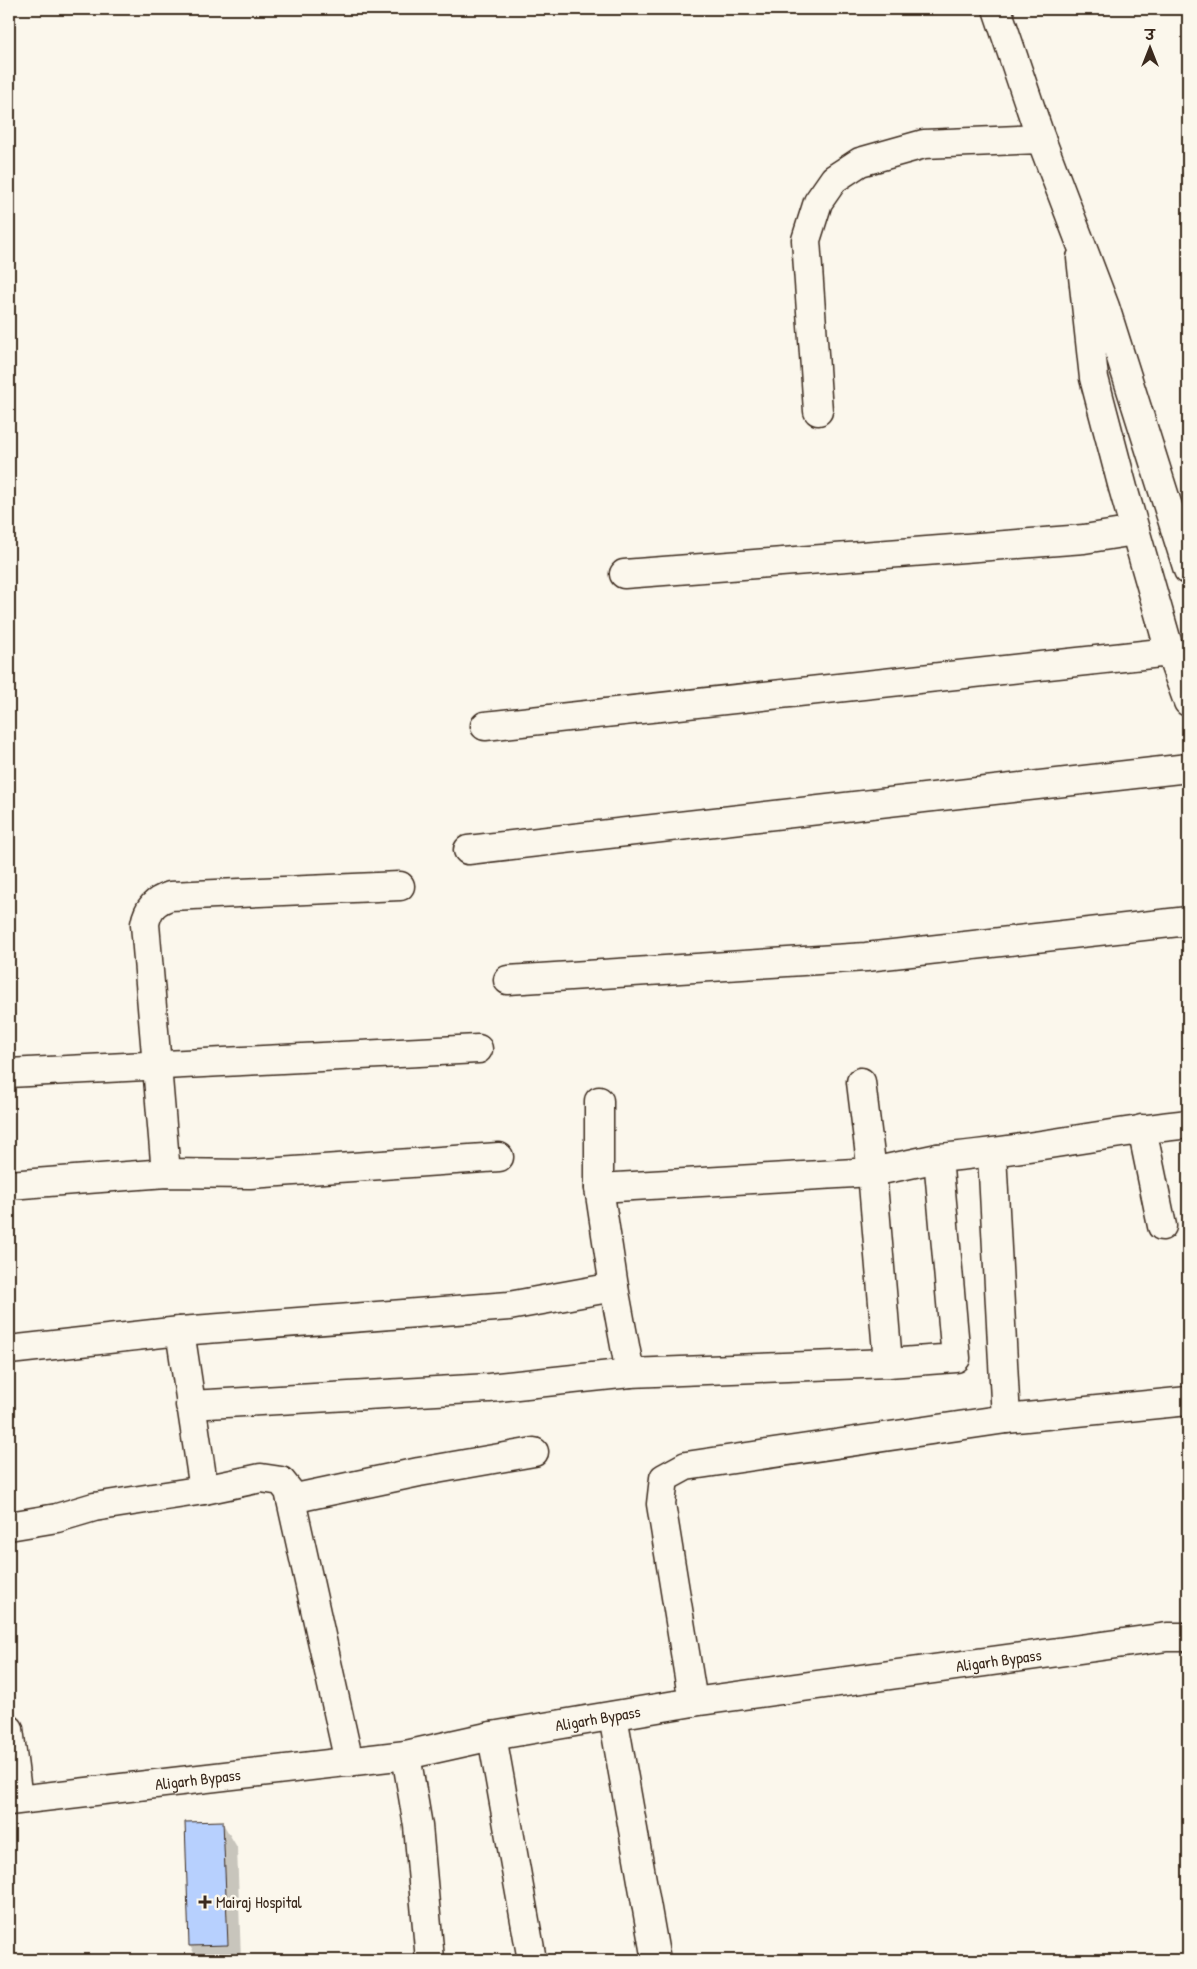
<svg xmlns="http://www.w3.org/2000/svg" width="1197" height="1969" font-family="'Patrick Hand','Playpen Sans Deva',sans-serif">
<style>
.shadow{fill:#0003}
.building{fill:#b7d0fe;stroke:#3b2a1e}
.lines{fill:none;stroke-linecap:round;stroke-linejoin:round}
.street-casing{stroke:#3b2a1e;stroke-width:31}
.secondary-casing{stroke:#3b2a1e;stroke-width:31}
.street{stroke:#fbf7ec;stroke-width:28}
.secondary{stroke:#fbf7ec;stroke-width:28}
.poi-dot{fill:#3b2a1e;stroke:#fbf7ec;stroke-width:2}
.labels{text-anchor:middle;stroke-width:5;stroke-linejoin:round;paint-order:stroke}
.street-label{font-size:16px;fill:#3b2a1e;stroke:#fbf7ec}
.poi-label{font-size:16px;fill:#3b2a1e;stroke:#fbf7ec;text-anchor:start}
</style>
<rect width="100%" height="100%" fill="#fbf7ec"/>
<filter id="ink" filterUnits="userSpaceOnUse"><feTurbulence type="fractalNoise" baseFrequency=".02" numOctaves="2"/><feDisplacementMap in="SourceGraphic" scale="10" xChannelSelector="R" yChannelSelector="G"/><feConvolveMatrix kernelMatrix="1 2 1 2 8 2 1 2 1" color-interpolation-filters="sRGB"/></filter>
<g filter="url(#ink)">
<polygon class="shadow" points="222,1822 237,1847 241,1960 198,1960 190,1946"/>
<polygon class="building" points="223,1821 228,1945 189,1946 185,1822"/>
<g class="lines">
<g class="street-casing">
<g id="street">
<polyline points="1081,258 1094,378 1123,488 1170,652 1188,702"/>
<polyline points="818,411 806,240 818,202 834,179 860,162 924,144 1041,139"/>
<polyline points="624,574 1084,539 1135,531"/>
<polyline points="485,726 1170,652"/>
<polyline points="468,850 1188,768"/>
<polyline points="508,980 866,957 1188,921"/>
<polyline points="9,1073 478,1049"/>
<polyline points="861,1082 872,1172 888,1363"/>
<polyline points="599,1101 599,1188 614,1287 630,1373"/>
<polyline points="1142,1129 1162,1226"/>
<polyline points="992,1154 1006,1419"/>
<path d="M166,1173L145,924C148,908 155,901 170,896L400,886"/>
<polyline points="9,1185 166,1173 250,1174 499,1157"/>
<polyline points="599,1188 872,1172 938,1158"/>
<polyline points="180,1331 204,1490"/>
<polyline points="9,1350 180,1331 509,1306 614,1287"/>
<path d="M190,1405L489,1388L630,1373L888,1363L956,1358L938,1158C1022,1151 1104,1133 1188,1124"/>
<polyline points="291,1499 419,1472 534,1452"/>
<polyline points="9,1526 57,1518 94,1507 204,1490 261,1478 281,1481 289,1491 349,1762"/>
<polyline points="693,1702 661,1504 664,1478 686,1466 1006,1419 1188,1401"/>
<polyline points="613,1716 656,1960"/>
<polyline points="9,1729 18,1799"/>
<polyline points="492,1736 532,1960"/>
<polyline points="406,1755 418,1826 430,1960"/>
</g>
</g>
<g class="secondary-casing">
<g id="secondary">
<polyline points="997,9 1041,139 1105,307 1188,570"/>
<path id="s1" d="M9,1801L406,1755L492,1736L693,1702L1167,1637H1188"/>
</g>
</g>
<use href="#street" class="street"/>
<use href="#secondary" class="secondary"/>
</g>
</g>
<path class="poi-dot" d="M202.5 1894.5h5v5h5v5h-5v5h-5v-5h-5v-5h5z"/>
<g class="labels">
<g class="street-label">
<text dy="6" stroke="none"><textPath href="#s1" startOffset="1000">Aligarh Bypass</textPath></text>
<text dy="6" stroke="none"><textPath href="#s1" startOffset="595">Aligarh Bypass</textPath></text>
<text dy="6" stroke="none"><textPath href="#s1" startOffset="190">Aligarh Bypass</textPath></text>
</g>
<g class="poi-label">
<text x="216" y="1908">Mairaj Hospital</text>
</g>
</g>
<rect width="1197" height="1969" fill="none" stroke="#fbf7ec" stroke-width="30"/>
<rect x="15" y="15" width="1167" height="1939" fill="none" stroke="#3b2a1e" stroke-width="2" filter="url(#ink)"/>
<g transform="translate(1150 48)" stroke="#fbf7ec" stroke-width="4" paint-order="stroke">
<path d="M0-4L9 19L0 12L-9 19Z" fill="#3b2a1e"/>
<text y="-8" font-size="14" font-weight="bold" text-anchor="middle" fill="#3b2a1e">उ</text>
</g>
</svg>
